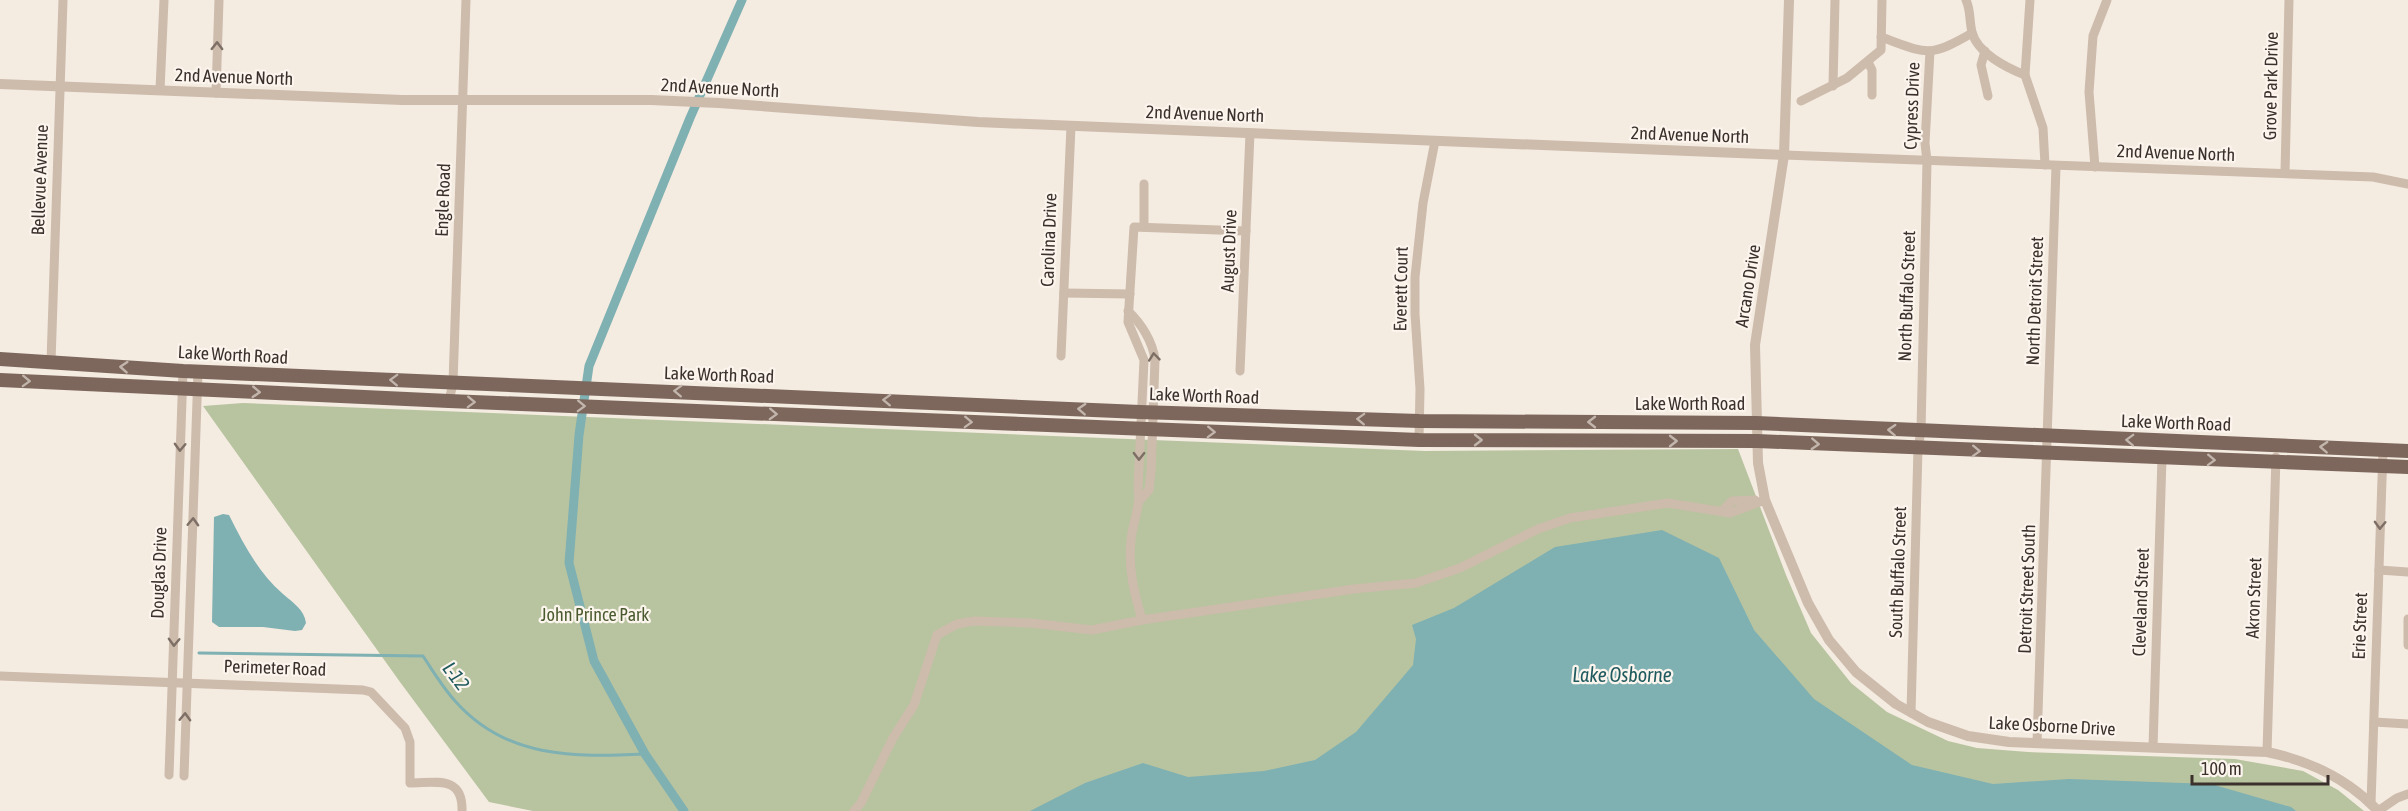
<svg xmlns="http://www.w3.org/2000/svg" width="2408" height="811" font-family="'Asap Condensed',sans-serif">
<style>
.green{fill:#b8c4a0}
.water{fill:#7fb0b2}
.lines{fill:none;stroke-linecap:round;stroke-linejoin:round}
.stream{stroke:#7fb0b2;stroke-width:3}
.canal{stroke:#7fb0b2;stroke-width:9}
.minor{stroke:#cdbbac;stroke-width:9}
.tertiary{stroke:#cdbbac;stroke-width:10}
.primary{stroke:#7d675c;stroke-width:14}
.oneway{stroke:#7d6f65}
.oneway2{stroke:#c2b5ac}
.labels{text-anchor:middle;stroke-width:4.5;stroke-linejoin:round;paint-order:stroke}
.street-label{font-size:18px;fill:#3b302b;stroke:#fbf5ee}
.park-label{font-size:18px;fill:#4a5a2e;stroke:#fbf5ee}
.water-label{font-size:20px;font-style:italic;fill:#1f5a5e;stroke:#fbf5ee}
</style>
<rect width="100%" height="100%" fill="#f4ebe1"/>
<polygon class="green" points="243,403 1425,451 1738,449 1786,575 1811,633 1851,683 1887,712 1948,741 1977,748 2028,752 2235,759 2303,771 2338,790 2364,811 533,811 489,802 400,682 203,406"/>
<g class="water">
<path d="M223,514L229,515C244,545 258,572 283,594C293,603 304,609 306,623L302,630L295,631L263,627H219L212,622L214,517Z"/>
<polygon points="1662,530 1719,558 1754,630 1814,699 1912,765 1993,784 2069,779 2211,784 2291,807 2296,811 1030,811 1085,783 1143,763 1188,777 1264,771 1315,760 1356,732 1413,665 1416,639 1412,625 1454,608 1555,547"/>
</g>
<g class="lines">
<path class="stream" d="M199,653L423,656C433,671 443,688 456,702C507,759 574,757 645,754"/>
<polyline class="canal" points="684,811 645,754 594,661 569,563 579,435 589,366 690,118 742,0"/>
<g class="minor">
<path d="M1966,0C1971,11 1969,20 1972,32C1977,53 2007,68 2025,75L2043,128L2045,165"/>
<path d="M1881,37C1926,53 1928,59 1972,33"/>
<polyline points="1985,51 1981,65 1988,96"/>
<polyline points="1868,62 1872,70 1872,95"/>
<polyline points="2025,75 2030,0"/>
<polyline points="1833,86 1835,0"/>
<polyline points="160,90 164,0"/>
<polyline points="216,93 219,0"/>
<polyline points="1801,101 1847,78 1881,50 1882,0"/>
<polyline points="1784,155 2373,177 2408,184"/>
<polyline points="2095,167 2089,92 2093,36 2107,0"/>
<polyline points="2285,173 2289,0"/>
<polyline points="1144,184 1144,227"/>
<polyline points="1064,293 1130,294"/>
<path d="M1128,311C1141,323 1153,342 1155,360L1151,472L1149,490L1140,500"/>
<polyline points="1061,356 1071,126"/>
<polyline points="51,362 63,0"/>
<polyline points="1240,371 1250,133"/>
<polyline points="449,401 453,383 466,0"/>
<polyline points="1419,440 1420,389 1415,314 1415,277 1423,203 1435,141"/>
<polyline points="1722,511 1732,501 1755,500"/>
<polyline points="2379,570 2408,572"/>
<polyline points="2408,619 2408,645"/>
<path d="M1142,620C1134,592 1128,569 1131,540C1133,521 1141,506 1138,488L1144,360L1128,322L1134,227L1246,231"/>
<path d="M0,676L363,690L371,692L405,728L410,742V783C436,783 463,775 462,811"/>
<polyline points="1911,713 1918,448 1921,431 1927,161 1925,143 1930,51"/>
<polyline points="2374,722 2408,724"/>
<polyline points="2037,743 2056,166"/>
<polyline points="2153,747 2162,458"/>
<polyline points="2267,752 2276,457"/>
<polyline points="169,775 183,371"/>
<polyline points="184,776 198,372"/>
<polyline points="2371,803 2383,450"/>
<polyline points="854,811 861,803 893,738 914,705 937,635 957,624 974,621 1031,623 1092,630 1142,620 1354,589 1416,583 1460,568 1538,529 1570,518 1668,503 1730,513 1765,500"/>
<polyline points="2378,811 2397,798 2408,794"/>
</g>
<g class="tertiary">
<path d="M1789,0L1784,155L1755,345L1758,463L1765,500L1808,603L1829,640L1856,672L1896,704L1928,722L1968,736L2009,742L2267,752C2310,761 2347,778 2378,811"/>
<polyline points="0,84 402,100 651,100 719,103 978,122 1784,155"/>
</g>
<g class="primary">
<polyline points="0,359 183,371 1140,412 1419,421 1756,423 2408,451"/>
<polyline points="0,380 449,401 1419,440 1757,441 2408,467"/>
</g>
</g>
<defs><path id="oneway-chevron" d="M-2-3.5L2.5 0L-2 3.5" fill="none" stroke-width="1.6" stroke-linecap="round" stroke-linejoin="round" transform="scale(1.5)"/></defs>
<g class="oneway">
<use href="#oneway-chevron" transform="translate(217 46) rotate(-89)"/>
<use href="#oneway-chevron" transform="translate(1154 357) rotate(-96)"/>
<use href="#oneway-chevron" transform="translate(180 447) rotate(92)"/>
<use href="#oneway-chevron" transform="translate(1139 456) rotate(91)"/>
<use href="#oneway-chevron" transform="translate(193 522) rotate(-88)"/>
<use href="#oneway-chevron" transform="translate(2380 525) rotate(92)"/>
<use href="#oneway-chevron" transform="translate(174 642) rotate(92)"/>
<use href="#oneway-chevron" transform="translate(185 717) rotate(-88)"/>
</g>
<g class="oneway2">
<use href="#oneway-chevron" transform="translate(124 367) rotate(-176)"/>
<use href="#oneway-chevron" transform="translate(394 380) rotate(-178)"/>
<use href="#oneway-chevron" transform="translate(26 381) rotate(2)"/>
<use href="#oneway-chevron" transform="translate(678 391) rotate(-178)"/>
<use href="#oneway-chevron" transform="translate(256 392) rotate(3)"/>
<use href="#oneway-chevron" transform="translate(887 400) rotate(-178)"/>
<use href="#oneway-chevron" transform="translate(471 402) rotate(2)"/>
<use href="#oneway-chevron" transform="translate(581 406) rotate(2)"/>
<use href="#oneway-chevron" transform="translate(1082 409) rotate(-177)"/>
<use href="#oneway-chevron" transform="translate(773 414) rotate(2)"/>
<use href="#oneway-chevron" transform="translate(1361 419) rotate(-178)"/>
<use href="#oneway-chevron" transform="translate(968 422) rotate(2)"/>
<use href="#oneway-chevron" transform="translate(1592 422) rotate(-180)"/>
<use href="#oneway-chevron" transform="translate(1892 430) rotate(-177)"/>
<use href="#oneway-chevron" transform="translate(1211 432) rotate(2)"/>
<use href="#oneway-chevron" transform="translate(1478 440)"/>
<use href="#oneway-chevron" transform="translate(2130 440) rotate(-178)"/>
<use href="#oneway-chevron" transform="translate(1673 441)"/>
<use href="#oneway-chevron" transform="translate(1815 444) rotate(3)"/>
<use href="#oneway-chevron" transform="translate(2324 447) rotate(-177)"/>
<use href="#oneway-chevron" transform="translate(1976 451) rotate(2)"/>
<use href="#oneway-chevron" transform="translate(2211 460) rotate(2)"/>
</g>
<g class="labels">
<g class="street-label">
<text transform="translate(234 77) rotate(2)" y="6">2nd Avenue North</text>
<text transform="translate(2271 86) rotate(-89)" y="6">Grove Park Drive</text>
<text transform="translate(720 88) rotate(3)" y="6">2nd Avenue North</text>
<text transform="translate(1912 106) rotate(-88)" y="6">Cypress Drive</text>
<text transform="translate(1205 114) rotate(2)" y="6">2nd Avenue North</text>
<text transform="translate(1690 135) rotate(2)" y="6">2nd Avenue North</text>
<text transform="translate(2176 153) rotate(2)" y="6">2nd Avenue North</text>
<text transform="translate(40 180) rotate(-88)" y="6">Bellevue Avenue</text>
<text transform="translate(443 200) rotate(-88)" y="6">Engle Road</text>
<text transform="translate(1049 240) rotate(-88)" y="6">Carolina Drive</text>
<text transform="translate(1229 251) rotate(-88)" y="6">August Drive</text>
<text transform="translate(1748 286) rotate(-81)" y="6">Arcano Drive</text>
<text transform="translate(1401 289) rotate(-89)" y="6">Everett Court</text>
<text transform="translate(1907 296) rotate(-88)" y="6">North Buffalo Street</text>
<text transform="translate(2035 301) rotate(-88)" y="6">North Detroit Street</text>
<text transform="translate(233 355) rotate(3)" y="6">Lake Worth Road</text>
<text transform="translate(719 375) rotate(2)" y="6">Lake Worth Road</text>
<text transform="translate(1204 396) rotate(2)" y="6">Lake Worth Road</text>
<text x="1690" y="410">Lake Worth Road</text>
<text transform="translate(2176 423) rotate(2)" y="6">Lake Worth Road</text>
<text transform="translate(1898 572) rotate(-88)" y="6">South Buffalo Street</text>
<text transform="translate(159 573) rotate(-88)" y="6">Douglas Drive</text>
<text transform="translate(2027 589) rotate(-88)" y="6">Detroit Street South</text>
<text transform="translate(2254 598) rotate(-88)" y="6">Akron Street</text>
<text transform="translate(2141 602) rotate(-88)" y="6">Cleveland Street</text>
<text transform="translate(2360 626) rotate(-88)" y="6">Erie Street</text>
<text transform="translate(275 668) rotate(2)" y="6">Perimeter Road</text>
<text transform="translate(2052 726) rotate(3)" y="6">Lake Osborne Drive</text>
</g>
<g class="park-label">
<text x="595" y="621">John Prince Park</text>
</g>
<g class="water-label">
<text x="1622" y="682">Lake Osborne</text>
<text transform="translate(456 676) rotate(53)" y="7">L-12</text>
</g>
</g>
<path d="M2192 775v9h136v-9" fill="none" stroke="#3b302b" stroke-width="3"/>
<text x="2201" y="775" font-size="18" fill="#3b302b" stroke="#fbf5ee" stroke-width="4.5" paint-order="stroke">100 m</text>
</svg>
